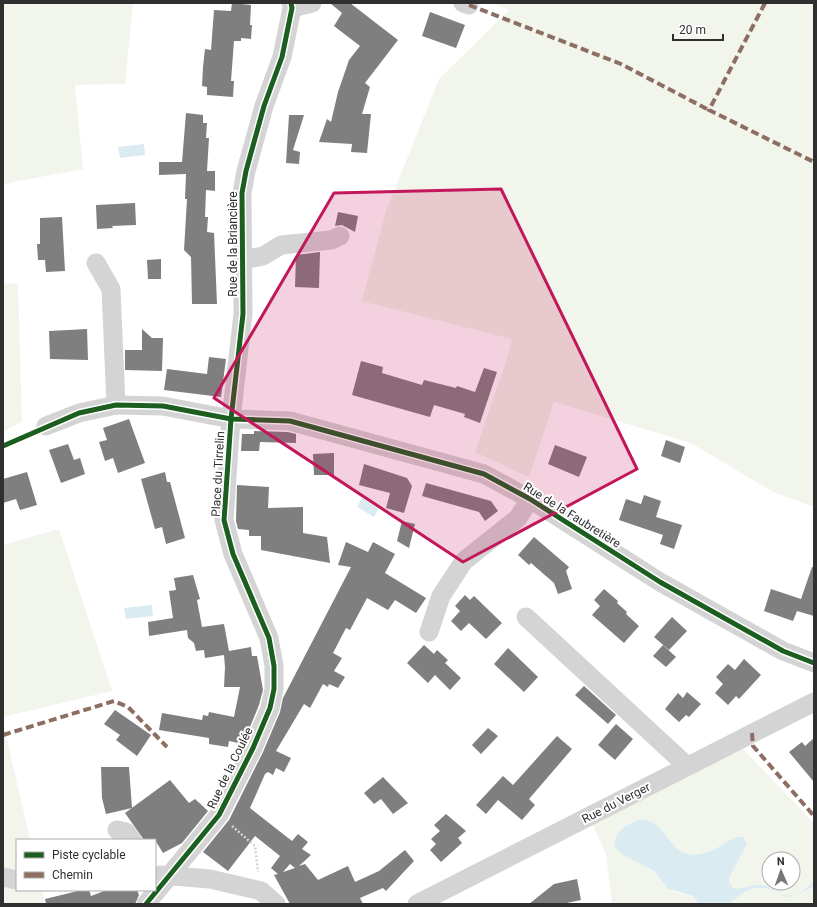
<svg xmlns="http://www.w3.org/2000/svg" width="817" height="907" font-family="Roboto,sans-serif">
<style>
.green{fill:#f2f5ec;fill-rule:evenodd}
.water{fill:#daecf1}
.building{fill:#7f7f7f;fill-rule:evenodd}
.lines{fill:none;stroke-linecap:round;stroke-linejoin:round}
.path{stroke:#d4d4d4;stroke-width:2.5;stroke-dasharray:2 2;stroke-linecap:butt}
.minor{stroke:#d4d4d4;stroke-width:19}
.quiet{stroke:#8d6e63;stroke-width:4;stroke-dasharray:8 4;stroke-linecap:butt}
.cycleway-casing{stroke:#fff;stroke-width:8}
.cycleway{stroke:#1b5e20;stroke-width:5}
.marked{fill:#c2185b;fill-opacity:0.2;stroke:#c2185b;stroke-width:3;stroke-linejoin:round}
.labels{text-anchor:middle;stroke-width:4;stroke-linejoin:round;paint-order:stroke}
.street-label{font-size:12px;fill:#2f2f2f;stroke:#fff}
</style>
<rect width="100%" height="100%" fill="#fff"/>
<g class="green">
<polygon points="3,3 133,3 125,84 75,85 83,169 3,184"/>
<polygon points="492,3 814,3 814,507 773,492 691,443 554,402 529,477 475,452 506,362 512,339 362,301 386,211 439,79 509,10"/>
<polygon points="3,283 18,284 22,422 3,432"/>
<polygon points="59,529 112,691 3,717 3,545"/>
<polygon points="3,722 30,840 17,840 17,890 42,890 45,904 3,904"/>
<path d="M741,747L814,823V904H727L741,892C735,889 728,887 729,878L747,843L733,838C717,848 689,866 674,846C666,835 661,826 648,820L628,824L619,833L623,855L654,871L666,887L675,892L693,896L697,901V904H612L606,854L592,823ZM769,859H793V883H769Z"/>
</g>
<g class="water">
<polygon points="144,144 145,155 120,158 118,147"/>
<polygon points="362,498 379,509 374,517 357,507"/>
<polygon points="152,605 153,616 126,619 124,608"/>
<path d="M643,819C672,824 668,863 704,853C716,850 726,841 737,837H743L747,844L729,878V882L733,888C742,891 751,883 761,885C771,886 778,895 788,897L798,894L814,882V886C778,907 782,886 757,888C743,889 739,898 727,904C720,907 705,904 697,904V901L693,896L668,889L654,871L623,855L615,847C612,832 631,821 643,819Z"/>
</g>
<g class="building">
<polygon points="232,3 251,5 250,25 252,25 251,39 241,38 241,41 234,41 231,81 234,81 233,97 207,95 207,87 202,86 203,67 205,49 211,50 214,10 231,11"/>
<polygon points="330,3 350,3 398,40 365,83 370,87 362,114 371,114 367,153 351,152 352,144 319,142 327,119 331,122 338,92 349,60 360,46 334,26 342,13"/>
<polygon points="430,12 465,25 456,48 422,36"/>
<polygon points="186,113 203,115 203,123 207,123 206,138 209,138 207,171 215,171 215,191 206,190 205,217 208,217 207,232 214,233 217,304 192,304 191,257 184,250 187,199 185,199 186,174 159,175 159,162 182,162"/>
<polygon points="289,115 304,115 293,150 300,152 299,164 286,163"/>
<polygon points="135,203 136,225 112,226 113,228 97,229 96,205"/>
<polygon points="338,212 358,216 355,232 342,225 335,226"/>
<polygon points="62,217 65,271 46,272 45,260 38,260 37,244 40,244 40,218"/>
<polygon points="320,252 319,288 295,287 296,255"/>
<polygon points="161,259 161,279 148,279 147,260"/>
<polygon points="87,329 88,360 50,359 49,331"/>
<polygon points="142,329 152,338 163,338 162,371 125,370 125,350 142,350"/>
<polygon points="209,357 226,359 221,397 164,390 167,369 207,374"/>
<polygon points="361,361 383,367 382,373 422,385 424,380 456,388 457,386 475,392 484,368 497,372 480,423 464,417 465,414 434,405 430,417 352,395"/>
<polygon points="129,419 145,463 118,473 113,458 105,461 99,442 107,440 103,428"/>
<polygon points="254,431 288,432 296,434 296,443 260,442 259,451 241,451 242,434 254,434"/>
<polygon points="666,440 685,447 680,463 661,456"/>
<polygon points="68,444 74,460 80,458 85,474 61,483 49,450"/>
<polygon points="555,445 587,457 579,477 548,464"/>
<polygon points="334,453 334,475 314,475 313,454"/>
<polygon points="364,464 407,478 412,486 404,513 386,508 390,493 359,485"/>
<polygon points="27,472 37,505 20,510 16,499 3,503 3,479"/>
<polygon points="165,472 167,482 170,482 185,538 166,544 162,527 155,529 141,479"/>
<polygon points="426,483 491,501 498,511 485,521 479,512 422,496"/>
<polygon points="237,485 269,487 268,508 303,507 303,533 327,537 330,563 261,550 261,536 249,536 249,530 238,529 236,521"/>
<polygon points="644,495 661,501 656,517 682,525 674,549 660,544 663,535 619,520 626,499 641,504"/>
<polygon points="402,521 415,524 409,548 397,541"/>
<polygon points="534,537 569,567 566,571 572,589 558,594 554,583 531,563 529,565 518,555"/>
<path d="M346,542L368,552L373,542L395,554L385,573L426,598L416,613L395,600L388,610L367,598L350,630L346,628L333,653L342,658L334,671L345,677L338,688L329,684L328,687L323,684L310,708L304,704L276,751L291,758L284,772L276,768L273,775L268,772L265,774L250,808L292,841L298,834L308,842L302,849L311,855L299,866L305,864L318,880L348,866L355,882L379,871L405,850L414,861L386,891L383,888L360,898L363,904H290L274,875L278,874L271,868L280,856L255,836L228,871L203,852L229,820L263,752L280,712L283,698L351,567L338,565ZM290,864L295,868L283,872Z"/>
<polygon points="812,567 814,567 814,616 797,611 793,621 764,611 771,589 801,599"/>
<polygon points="193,575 200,599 197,600 202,627 224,624 229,651 251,647 252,656 257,656 263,690 259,705 243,744 229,741 228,747 209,744 209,738 159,730 162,713 202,720 203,715 208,716 209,712 234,717 240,687 224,687 225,667 224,655 205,658 204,650 196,651 194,643 188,638 187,630 149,636 148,622 173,618 169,591 176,590 174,578"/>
<polygon points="604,589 618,601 617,603 627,612 626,614 639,626 624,643 592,615 600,606 594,600"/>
<polygon points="465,595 470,600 474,596 502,623 486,639 469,623 461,631 451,621 460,611 455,606"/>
<polygon points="672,617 687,631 669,650 654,637"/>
<polygon points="424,645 434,654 437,650 448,660 445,663 461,678 450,690 435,675 428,683 407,663"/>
<polygon points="663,645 676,657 666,667 653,656"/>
<polygon points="508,648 538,677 524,692 494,664"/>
<polygon points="744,659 761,675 739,699 736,696 728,705 715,693 723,684 716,677 728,664 735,670"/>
<polygon points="584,686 616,715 608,724 575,695"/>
<polygon points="687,692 701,704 689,717 686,715 679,722 665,709 678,693 683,698"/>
<polygon points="115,710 151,735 137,756 116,740 120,735 104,724"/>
<polygon points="616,724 633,739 615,760 598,745"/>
<polygon points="488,728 498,736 481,754 472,745"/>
<polygon points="557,736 572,749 529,799 535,805 522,820 498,800 486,814 476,805 503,776 513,785"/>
<polygon points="814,738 814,782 789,752 802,742 805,746"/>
<polygon points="101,767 129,767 132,808 106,814 102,798"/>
<polygon points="383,777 408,803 393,814 381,799 374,804 364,793"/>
<polygon points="170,780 189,803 195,799 208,811 182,843 163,853 155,840 144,840 125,813"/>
<polygon points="446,814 466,831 458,838 462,843 441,862 430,850 436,844 431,839 440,831 434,825"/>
<polygon points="577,879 581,900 562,904 529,904 554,884"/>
<polygon points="82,890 89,890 91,896 107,890 137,890 139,895 135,904 46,904 45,899"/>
</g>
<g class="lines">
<polyline class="path" points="232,826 255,846 258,872"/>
<g class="minor">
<polyline points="463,3 469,5"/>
<polyline points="292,8 312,3"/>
<polyline points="242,260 263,256 281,245 331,240 340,236"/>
<polyline points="96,263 111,289 116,405"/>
<polyline points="46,426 79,413 116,405 163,406 231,419 290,421 484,474 530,499 660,582 783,651 814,663"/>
<polyline points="526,617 687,766"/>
<polyline points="429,632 441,596 464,561 518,518 530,499"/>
<polyline points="117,830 126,832 132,840"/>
<polyline points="160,875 210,879 261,891 276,904"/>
<polyline points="3,877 17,880"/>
<polyline points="146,904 219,815 253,748 270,708 274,689 274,666 269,638 233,554 224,520 231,419 243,314 242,193 246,171 264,106 282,57 292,8 291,3"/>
<polyline points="417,904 814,702"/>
</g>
<g class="quiet">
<polyline points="765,3 709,110 814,162"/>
<polyline points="469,5 621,64 709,110"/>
<polyline points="752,733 753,746 814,816"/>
<polyline points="3,735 114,701 128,707 167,747"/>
</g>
<g class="cycleway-casing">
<g id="cycleway">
<polyline points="3,446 79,413 116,405 163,406 231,419 290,421 484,474 530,499 660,582 783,651 814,663"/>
<polyline points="146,904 219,815 253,748 270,708 274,689 274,666 269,638 233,554 224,520 231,419 243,314 242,193 246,171 264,106 282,57 292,8 291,3"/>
</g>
</g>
<use href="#cycleway" class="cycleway"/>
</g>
<path class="marked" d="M501,189L637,469L463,562L214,398L334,193Z"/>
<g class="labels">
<g class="street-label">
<text transform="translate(233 244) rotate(-90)" y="4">Rue de la Briancière</text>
<text transform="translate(218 474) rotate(-87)" y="4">Place du Tirrelin</text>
<text transform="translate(572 515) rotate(32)" y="4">Rue de la Faubretière</text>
<text transform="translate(230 768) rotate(-64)" y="4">Rue de la Coulée</text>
<text transform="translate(616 803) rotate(-27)" y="4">Rue du Verger</text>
</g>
</g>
<rect width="817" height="907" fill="none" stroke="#2f2f2f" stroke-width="8"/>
<rect x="16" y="839" width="140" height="52" fill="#ffffff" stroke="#acacac"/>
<rect x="24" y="852" width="20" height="6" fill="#1b5e20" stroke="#acacac"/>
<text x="52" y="859" font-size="12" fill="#2f2f2f">Piste cyclable</text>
<rect x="24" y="872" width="20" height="6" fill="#8d6e63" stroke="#acacac"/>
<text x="52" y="879" font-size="12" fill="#2f2f2f">Chemin</text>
<g transform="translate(781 871) rotate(358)"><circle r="19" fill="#ffffff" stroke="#acacac"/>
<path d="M0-3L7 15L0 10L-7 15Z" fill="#787878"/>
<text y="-6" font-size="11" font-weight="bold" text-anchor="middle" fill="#2f2f2f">N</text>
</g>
<path d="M673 34v6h50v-6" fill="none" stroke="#2f2f2f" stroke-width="2"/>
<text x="679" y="34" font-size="12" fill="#2f2f2f" stroke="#ffffff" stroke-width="3" paint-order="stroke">20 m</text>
</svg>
